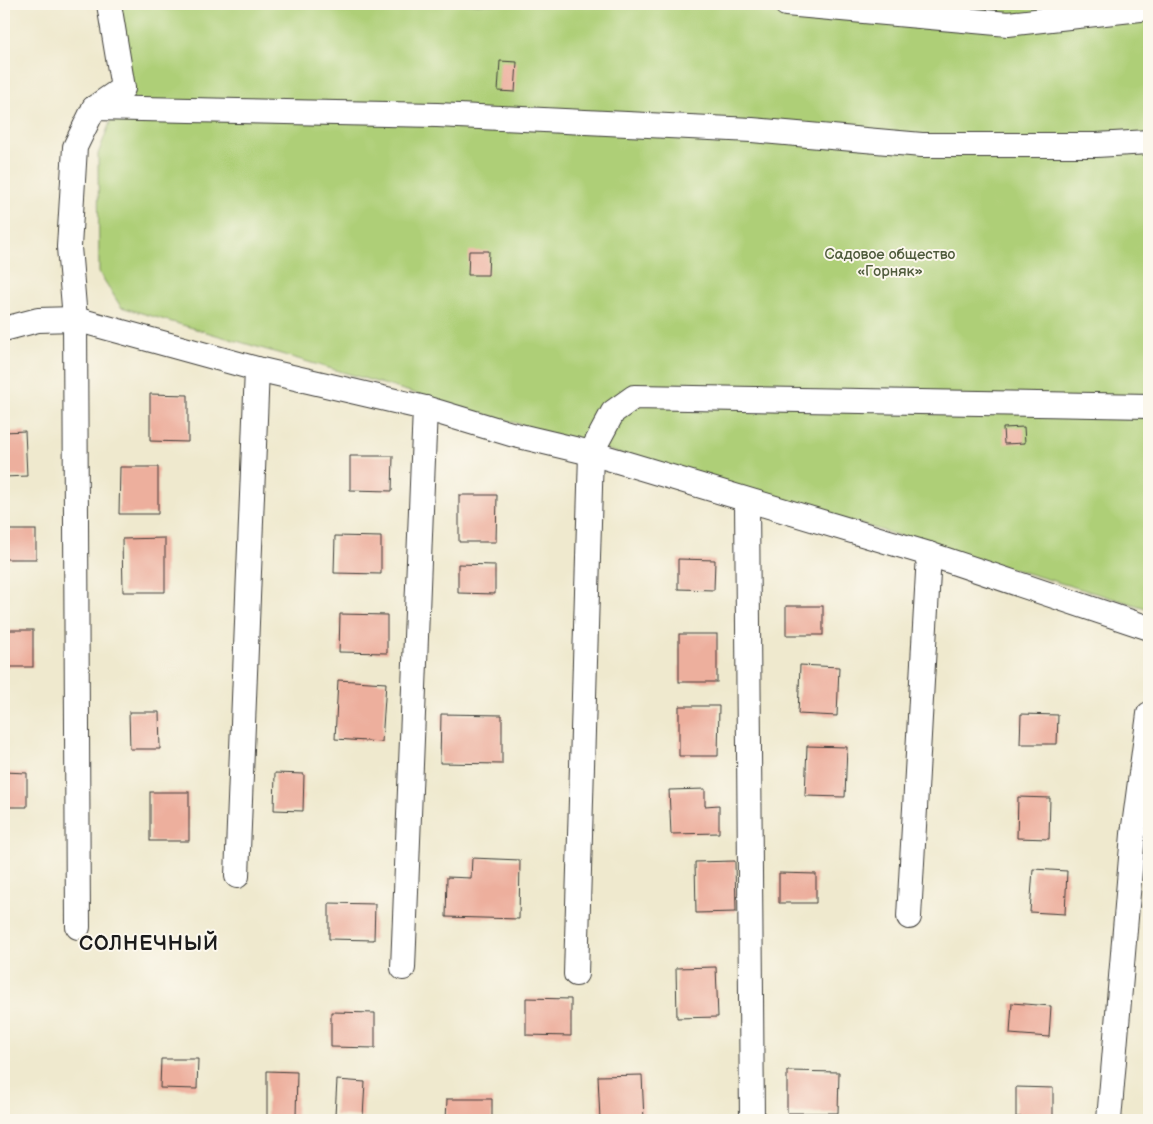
<svg xmlns="http://www.w3.org/2000/svg" width="1153" height="1124" font-family="'Balsamiq Sans',sans-serif">
<style>
.green{fill:#aecf77;stroke:#65764a}
.building{fill:#edaf9d}
.lines{fill:none;stroke-linecap:round;stroke-linejoin:round}
.minor-casing{stroke:#3c3b37;stroke-width:26}
.minor{stroke:#fff;stroke-width:24}
.labels{text-anchor:middle;stroke-width:4;stroke-linejoin:round;paint-order:stroke}
.park-label{font-size:15px;fill:#4f5b3c;stroke:#fbf7ec}
.district-label{font-size:20px;font-weight:bold;letter-spacing:1px;fill:#1c1c1c;stroke:#fbf7ec}
</style>
<rect width="100%" height="100%" fill="#fbf7ec"/>
<filter id="ink" filterUnits="userSpaceOnUse"><feTurbulence type="fractalNoise" baseFrequency=".02" numOctaves="2"/><feDisplacementMap in="SourceGraphic" scale="10" xChannelSelector="R" yChannelSelector="G"/><feConvolveMatrix kernelMatrix="1 2 1 2 8 2 1 2 1" color-interpolation-filters="sRGB"/></filter>
<filter id="wash" filterUnits="userSpaceOnUse"><feTurbulence type="fractalNoise" baseFrequency=".0096" numOctaves="4" result="noise"/><feDisplacementMap in="SourceGraphic" scale="20" xChannelSelector="R" yChannelSelector="G"/><feGaussianBlur stdDeviation="1.12" result="paint"/><feColorMatrix in="noise" values="0 0 0 0 0 0 0 0 0 0 0 0 0 0 0 0 0 1.4 0 .05"/><feComposite in="paint" operator="in"/></filter>
<g filter="url(#wash)">
<rect width="100%" height="100%" fill="#efe9ce"/>
<polygon class="green" points="110,4 1149,4 1149,609 121,307 99,272 98,154 123,88"/>
<g id="blocks">
<g class="building">
<polygon points="500,61 517,62 515,92 498,91"/>
<polygon points="469,251 489,251 488,275 468,275"/>
<polygon points="150,394 188,395 188,442 150,441"/>
<polygon points="1024,427 1025,443 1004,444 1003,428"/>
<polygon points="25,431 27,476 4,477 4,432"/>
<polygon points="350,456 393,456 392,491 350,490"/>
<polygon points="120,467 158,467 158,514 119,514"/>
<polygon points="459,495 497,495 496,542 459,542"/>
<rect x="4" y="530" width="32" height="29"/>
<polygon points="335,536 381,537 381,574 334,573"/>
<polygon points="165,538 165,592 123,592 122,539"/>
<polygon points="678,559 715,560 714,590 678,589"/>
<polygon points="458,564 495,565 495,594 458,593"/>
<rect x="786" y="606" width="37" height="29"/>
<polygon points="340,614 387,615 387,653 339,652"/>
<rect x="4" y="630" width="29" height="37"/>
<rect x="679" y="634" width="38" height="48"/>
<polygon points="800,665 839,667 837,716 798,714"/>
<polygon points="338,680 386,683 382,742 335,739"/>
<polygon points="679,706 719,706 718,756 679,756"/>
<polygon points="129,712 159,712 160,749 130,749"/>
<polygon points="441,714 502,715 502,764 440,763"/>
<polygon points="1021,714 1058,715 1057,744 1020,744"/>
<polygon points="807,746 847,747 845,797 805,796"/>
<polygon points="4,772 27,773 27,807 4,807"/>
<polygon points="275,773 304,774 303,811 274,810"/>
<polygon points="705,789 705,806 719,805 719,833 671,834 669,790"/>
<rect x="150" y="792" width="39" height="49"/>
<polygon points="1018,797 1050,798 1049,839 1017,838"/>
<polygon points="472,858 520,860 519,919 446,917 447,877 471,878"/>
<polygon points="735,861 736,912 696,913 695,862"/>
<polygon points="1033,869 1067,871 1065,914 1030,912"/>
<polygon points="779,873 816,874 816,903 779,903"/>
<polygon points="329,903 375,904 374,940 329,939"/>
<polygon points="716,967 718,1017 677,1018 676,968"/>
<polygon points="526,998 571,999 571,1036 526,1035"/>
<polygon points="1012,1003 1051,1006 1049,1037 1010,1034"/>
<polygon points="331,1012 375,1013 375,1048 331,1047"/>
<polygon points="161,1059 198,1059 197,1089 160,1088"/>
<polygon points="267,1071 297,1072 296,1117 267,1117"/>
<polygon points="787,1071 839,1072 838,1113 787,1113"/>
<polygon points="642,1075 644,1120 600,1120 598,1076"/>
<polygon points="337,1080 365,1082 363,1117 335,1115"/>
<polygon points="1016,1087 1053,1088 1053,1118 1016,1117"/>
<polygon points="447,1099 492,1099 492,1120 446,1120"/>
</g>
</g>
</g>
<g filter="url(#ink)">
<use href="#blocks" fill-opacity="0" stroke="#3c3b37" stroke-width="1"/>
<g class="lines">
<g class="minor-casing">
<g id="minor">
<polyline points="786,4 1008,24 1149,8"/>
<polyline points="94,108 123,88 109,4"/>
<polyline points="4,329 38,320 75,319 257,369 425,408 511,434 591,453 929,554 1149,628"/>
<polyline points="747,501 752,1120"/>
<polyline points="237,876 257,369"/>
<polyline points="909,917 929,554"/>
<polyline points="78,927 75,319 69,247 75,147 94,108 437,115 752,130 922,145 1096,145 1149,142"/>
<polyline points="403,968 425,408"/>
<polyline points="576,974 591,453 613,412 634,397 1149,406"/>
<polyline points="1109,1120 1133,834 1149,714"/>
</g>
</g>
<use href="#minor" class="minor"/>
</g>
</g>
<g class="labels">
<g class="park-label">
<text x="890" y="259">Садовое общество<tspan x="890" dy="17">«Горняк»</tspan></text>
</g>
<g class="district-label">
<text x="149" y="950">СОЛНЕЧНЫЙ</text>
</g>
</g>
<rect width="1153" height="1124" fill="none" stroke="#fbf7ec" stroke-width="20"/>
</svg>
